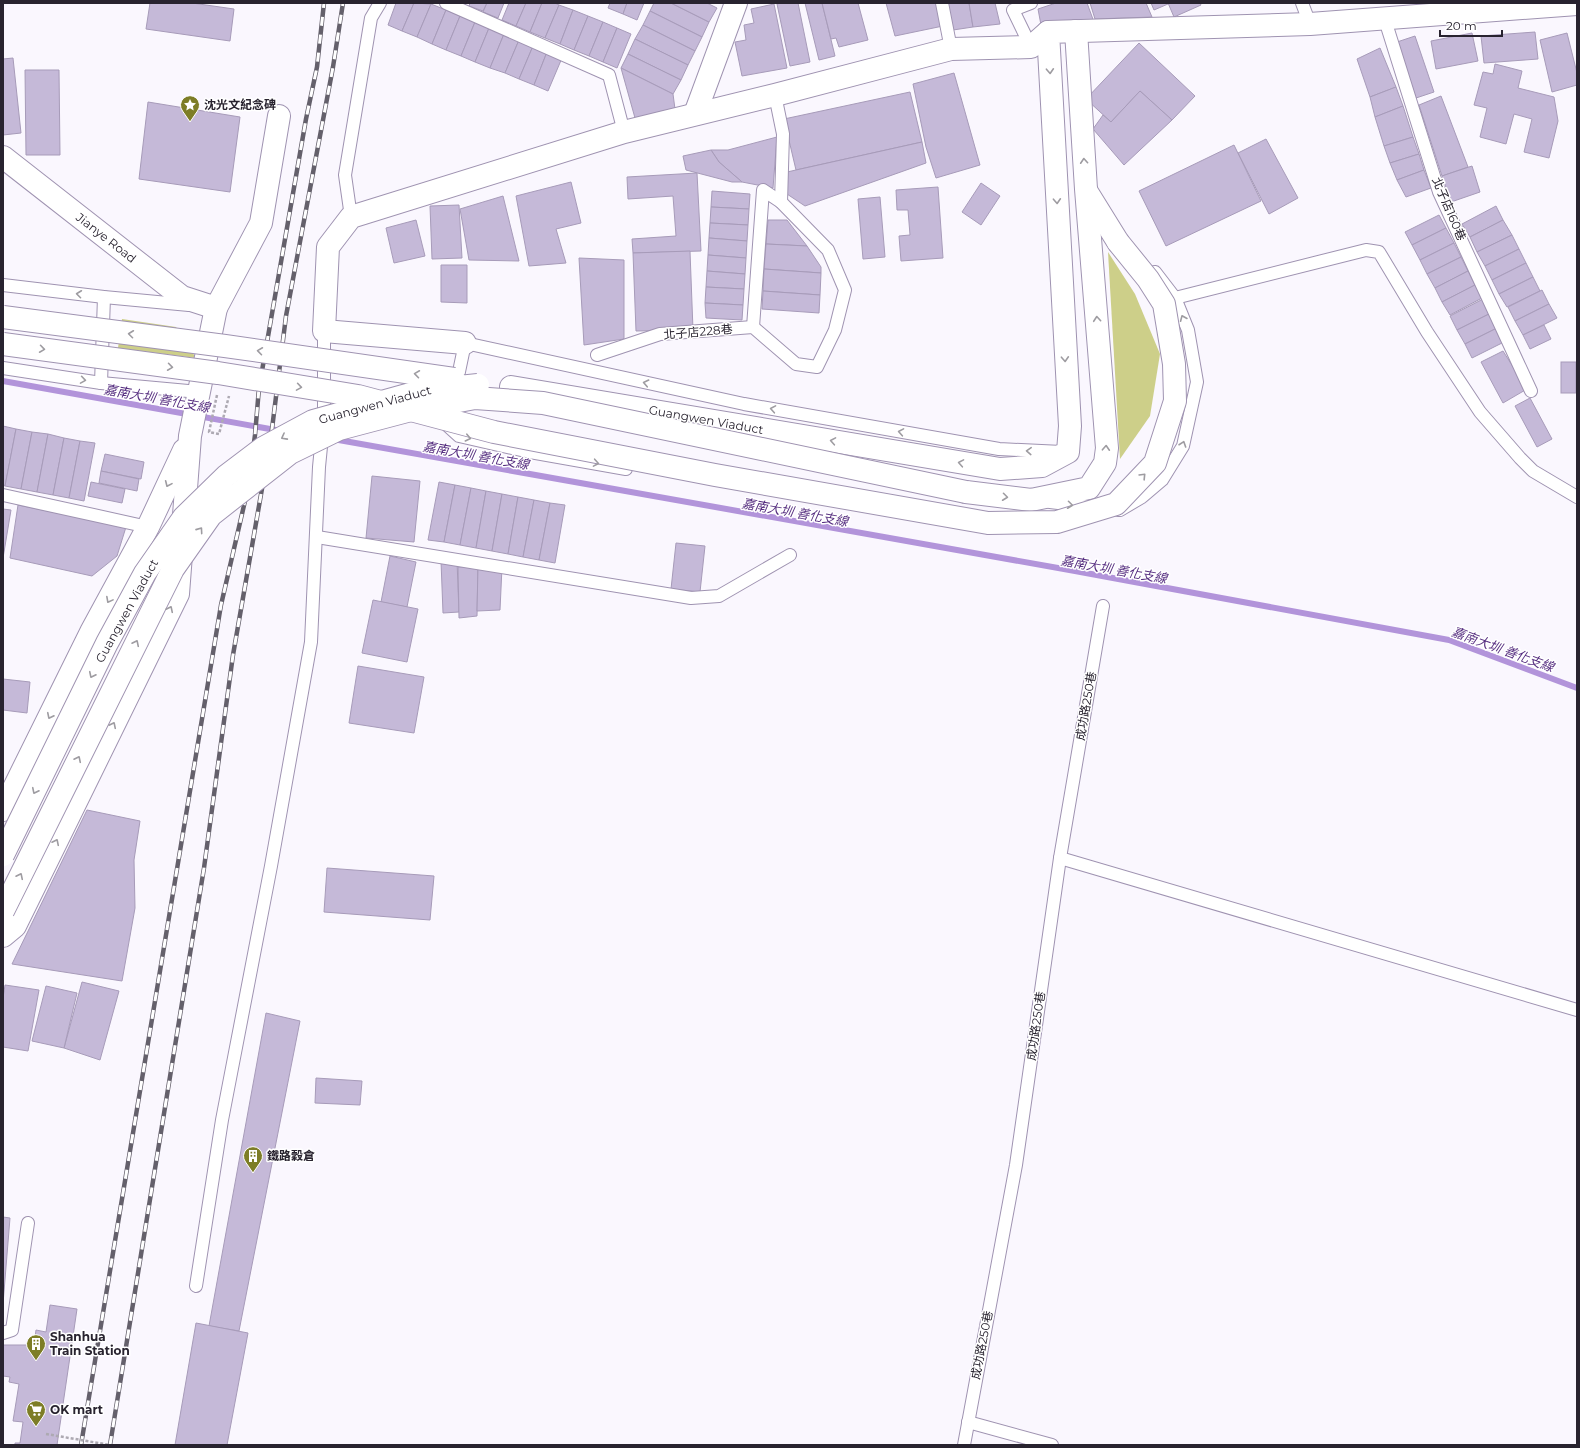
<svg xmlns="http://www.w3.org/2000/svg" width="1580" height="1448" font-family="Montserrat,'Noto Sans TC',sans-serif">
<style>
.green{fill:#cdcf89}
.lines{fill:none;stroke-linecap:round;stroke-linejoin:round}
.stream{stroke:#b294da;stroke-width:6}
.building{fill:#c5b9d8;stroke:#a79bb9}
.service-casing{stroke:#9f93b1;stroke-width:14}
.minor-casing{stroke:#9f93b1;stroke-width:24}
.tertiary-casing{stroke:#9f93b1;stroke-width:24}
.service{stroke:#fff;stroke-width:12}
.minor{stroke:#fff;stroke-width:22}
.tertiary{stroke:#fff;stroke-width:22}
.rail-casing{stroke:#64606b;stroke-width:4.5}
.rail{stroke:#fff;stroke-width:3;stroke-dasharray:9;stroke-linecap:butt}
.tertiary-bridge-casing{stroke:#9f93b1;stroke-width:24;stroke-linecap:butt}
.path-bridge{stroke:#ada9b2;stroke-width:2.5;stroke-dasharray:3 2;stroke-linecap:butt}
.tertiary-bridge{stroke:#fff;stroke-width:22}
.oneway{stroke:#9e9ca1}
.labels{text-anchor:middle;stroke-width:3;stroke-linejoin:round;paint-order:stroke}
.poi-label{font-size:12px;font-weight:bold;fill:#28232f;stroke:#fff;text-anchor:start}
.street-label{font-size:12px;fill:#28232f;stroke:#fff}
.water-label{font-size:13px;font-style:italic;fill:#572f81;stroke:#fff}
</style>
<rect width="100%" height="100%" fill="#faf7fe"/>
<g class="green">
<polygon points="1108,252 1135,294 1160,354 1150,416 1120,459"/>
<polygon points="122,319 176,327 196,358 118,348"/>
</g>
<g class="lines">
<g class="stream">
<polyline points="3,381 281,431"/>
<polyline points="333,439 1075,571 1449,640 1577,688"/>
</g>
</g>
<g class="building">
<polygon points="150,3 192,3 234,9 230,41 146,29"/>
<polygon points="396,3 414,3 402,31 388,25"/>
<polygon points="414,3 431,4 417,37 402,31"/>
<polygon points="470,3 487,3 483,11 469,6"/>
<polygon points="487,3 504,3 498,18 483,12"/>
<polygon points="509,3 526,3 516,26 502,20"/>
<polygon points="526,3 542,3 530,32 516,26"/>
<polygon points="542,3 555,3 559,5 545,38 530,32"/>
<polygon points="610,3 627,3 623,14 608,8"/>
<polygon points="627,3 644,3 637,20 623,14"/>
<polygon points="654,3 671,3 709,22 702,37 650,11"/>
<polygon points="671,3 707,3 717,8 709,22"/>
<polygon points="781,3 798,3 810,62 790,66 777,4"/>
<polygon points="805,3 822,3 835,56 819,60"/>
<polygon points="822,3 858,3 868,40 839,47 836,38 831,39"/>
<polygon points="886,3 937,3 943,26 895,36"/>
<polygon points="948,3 969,3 973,27 953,30"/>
<polygon points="969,3 995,3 1000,24 973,27"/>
<polygon points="1056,3 1087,3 1094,22 1041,25 1038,9"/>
<polygon points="1090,3 1146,3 1152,17 1095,19"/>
<polygon points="1151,3 1168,3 1168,4 1154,10"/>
<polygon points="1168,3 1200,3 1201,5 1174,17"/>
<polygon points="431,4 446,10 432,44 417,37"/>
<polygon points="774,4 787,68 742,76 735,42 746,40 744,25 754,23 751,9"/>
<polygon points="559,5 573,10 560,44 545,38"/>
<polygon points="446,10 460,16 446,50 432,44"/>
<polygon points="573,10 588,16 574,50 560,44"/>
<polygon points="650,11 702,37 695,51 643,25"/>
<polygon points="460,16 475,22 461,56 446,50"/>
<polygon points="588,16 603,22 589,56 574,50"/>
<polygon points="475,22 489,28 475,62 461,56"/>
<polygon points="603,22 617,28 603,62 589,56"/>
<polygon points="643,25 695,51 688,65 635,39"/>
<polygon points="489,28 504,34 490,68 475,62"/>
<polygon points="617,28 631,34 617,68 603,62"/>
<polygon points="1535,32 1538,59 1484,63 1481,36"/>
<polygon points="1472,33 1478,61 1436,69 1431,41"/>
<polygon points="1567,33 1577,73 1577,85 1552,92 1540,40"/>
<polygon points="504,34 519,40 505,73 490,68"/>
<polygon points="1415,36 1434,92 1416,98 1397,42"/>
<polygon points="635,39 688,65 681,80 628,54"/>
<polygon points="519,40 533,46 519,79 505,73"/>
<polygon points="1139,43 1195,96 1172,120 1140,91 1111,122 1086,99"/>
<polygon points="533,46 547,52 534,85 519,79"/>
<polygon points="1380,48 1396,87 1370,97 1357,59"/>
<polygon points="547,52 562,58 548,91 534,85"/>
<polygon points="628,54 681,80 673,94 621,68"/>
<polygon points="13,58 21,133 3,135 3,59"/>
<polygon points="1495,64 1522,71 1518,88 1554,97 1558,121 1549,158 1524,152 1532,119 1514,114 1506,144 1480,137 1487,108 1474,105 1483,72 1493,74"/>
<polygon points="621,68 673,94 675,109 635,118"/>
<polygon points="25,70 59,70 60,155 26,155"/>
<polygon points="954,73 980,165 936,178 926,147 913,84"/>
<polygon points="1396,87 1403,106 1375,117 1370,97"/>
<polygon points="1140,91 1172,120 1124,165 1093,129 1103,115 1111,122"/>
<polygon points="910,92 922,142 796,170 784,119"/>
<polygon points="1441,96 1468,167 1442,176 1419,105"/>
<polygon points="148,102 240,117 230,192 139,179"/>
<polygon points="1403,106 1413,137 1384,146 1375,117"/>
<polygon points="777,137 773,188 742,182 719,162 711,150 728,150"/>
<polygon points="1413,137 1419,154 1390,163 1384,146"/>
<polygon points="1266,139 1298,198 1269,214 1238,153"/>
<polygon points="922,142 926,163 805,206 787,194 787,172"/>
<polygon points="1234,145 1261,201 1166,246 1139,191"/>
<polygon points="711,150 719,162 742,182 732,182 686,170 683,156"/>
<polygon points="1419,154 1424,170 1397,180 1390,163"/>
<polygon points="1472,166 1480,192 1451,202 1442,176"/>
<polygon points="1424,170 1431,188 1406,197 1397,180"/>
<polygon points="697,173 701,251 633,253 632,239 676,236 673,196 628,199 627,177"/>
<polygon points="571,182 581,223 556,229 566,263 529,266 516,196"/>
<polygon points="981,183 1000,196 981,225 962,212"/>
<polygon points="938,187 943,258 901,261 899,236 910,235 908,210 897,210 896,190"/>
<polygon points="712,191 750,194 749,209 711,207"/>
<polygon points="503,196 519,261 469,260 460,209"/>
<polygon points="880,197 885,257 863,259 858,199"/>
<polygon points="459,205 462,258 432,259 430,206"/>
<polygon points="1496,206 1503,220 1470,237 1462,224"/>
<polygon points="711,207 749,209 748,225 710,223"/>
<polygon points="1439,215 1446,228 1412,245 1405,232"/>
<polygon points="416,220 425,256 394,263 386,228"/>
<polygon points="768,220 787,220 807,246 766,244"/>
<polygon points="1503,220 1512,235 1477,252 1470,237"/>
<polygon points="710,223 748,225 747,241 709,238"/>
<polygon points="1446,228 1454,243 1420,260 1412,245"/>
<polygon points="1512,235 1519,249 1485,266 1477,252"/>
<polygon points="709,238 747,241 746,258 708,255"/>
<polygon points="1454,243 1461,257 1427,274 1420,260"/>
<polygon points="766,244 807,246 821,267 821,273 764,269"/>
<polygon points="1519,249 1526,263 1492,280 1485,266"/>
<polygon points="690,251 693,330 636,331 633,253"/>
<polygon points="708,255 746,258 745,274 707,271"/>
<polygon points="1461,257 1468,271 1435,288 1427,274"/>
<polygon points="579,258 624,260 624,339 584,345"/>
<polygon points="1526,263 1533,277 1499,294 1492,280"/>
<polygon points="441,265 467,265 467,303 441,302"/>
<polygon points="764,269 821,273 820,295 763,291"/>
<polygon points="707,271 745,274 744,289 706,287"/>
<polygon points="1468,271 1475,285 1442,302 1435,288"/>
<polygon points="1533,277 1540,291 1507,307 1499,294"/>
<polygon points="1475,285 1482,298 1450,315 1442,302"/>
<polygon points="706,287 744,289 743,305 705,303"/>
<polygon points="1542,290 1549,304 1515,321 1508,307"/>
<polygon points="763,291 820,295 819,313 762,309"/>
<polygon points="1483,299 1491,313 1457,330 1450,316"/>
<polygon points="705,303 743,305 742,320 706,318"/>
<polygon points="1549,304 1557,318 1523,335 1515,321"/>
<polygon points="1491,313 1499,327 1465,344 1457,330"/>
<polygon points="1544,325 1551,339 1530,349 1523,335"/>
<polygon points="1499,327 1506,341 1472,358 1465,344"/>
<polygon points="1503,351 1527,389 1503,403 1481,362"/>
<rect x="1561" y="362" width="15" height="31"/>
<polygon points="1530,398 1552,439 1537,447 1515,406"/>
<polygon points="3,426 16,429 5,486 3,485"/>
<polygon points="16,429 32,432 21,489 5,486"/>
<polygon points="32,432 48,434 37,492 21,489"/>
<polygon points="48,434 64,438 53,495 37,492"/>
<polygon points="64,438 80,441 69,498 53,495"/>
<polygon points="80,441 95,443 84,501 69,498"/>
<polygon points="105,454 144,462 141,479 101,471"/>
<polygon points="101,471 139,479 137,491 99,483"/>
<polygon points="372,476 420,481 414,542 366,538"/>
<polygon points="91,482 125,489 122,503 88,496"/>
<polygon points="439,482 455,485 444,542 428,540"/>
<polygon points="455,485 471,488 460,545 444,542"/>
<polygon points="471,488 486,491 476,548 460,545"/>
<polygon points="486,491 502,494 492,551 476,548"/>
<polygon points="502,494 518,497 508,554 492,551"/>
<polygon points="518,497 534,500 523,557 508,554"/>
<polygon points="534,500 550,503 539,560 523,557"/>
<polygon points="550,503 565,505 555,563 539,560"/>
<polygon points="18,505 126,527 117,556 92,576 10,558"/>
<polygon points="3,509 11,510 3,558"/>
<polygon points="676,543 705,546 700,592 671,589"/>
<polygon points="390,556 416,562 407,607 381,602"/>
<polygon points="441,561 457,561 459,612 443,613"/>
<polygon points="478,566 477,616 459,618 458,567"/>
<polygon points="478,566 502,567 500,610 477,611"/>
<polygon points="373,600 418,609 407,662 362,653"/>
<polygon points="358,666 424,677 414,733 349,723"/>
<polygon points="3,679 30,682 27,713 3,710"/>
<polygon points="87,810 140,821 134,860 135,908 122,981 12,964"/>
<polygon points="327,868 434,876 430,920 324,912"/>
<polygon points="82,982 119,991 100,1060 64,1048"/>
<polygon points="5,985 39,990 28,1051 3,1047 3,998"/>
<polygon points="46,986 77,993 64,1048 32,1041"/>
<polygon points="266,1013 300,1021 239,1331 209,1326"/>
<polygon points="316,1078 362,1081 360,1105 315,1103"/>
<polygon points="3,1217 10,1218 3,1304"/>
<polygon points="50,1305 77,1309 57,1445 15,1445 15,1443 20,1443 23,1422 13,1421 19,1384 9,1382 10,1377 3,1376 3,1345 34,1345 36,1330 46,1332"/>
<polygon points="196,1323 248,1333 227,1445 175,1445"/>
</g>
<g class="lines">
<g class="service-casing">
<g id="service">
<polyline points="446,3 609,75 624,132"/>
<polyline points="942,3 951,49"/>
<polyline points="1031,3 1013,10 1031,47"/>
<polyline points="1302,3 1310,24"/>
<polyline points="1385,20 1439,192 1531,391"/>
<polyline points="351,217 345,175 371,18 380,3"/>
<polyline points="3,285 104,297 189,305"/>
<polyline points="1175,298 1366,250 1379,252 1427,332 1480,412 1520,458 1533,471 1577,497"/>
<polyline points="753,327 763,190 781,202"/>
<polyline points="597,355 660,334 753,327 796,364 817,367 835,330 845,290 828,250 781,202 783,134 775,95"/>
<polyline points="3,368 101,383 199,392"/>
<polyline points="101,383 104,297"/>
<polyline points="456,386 465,343 744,404 999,449 1062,452"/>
<polyline points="449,421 448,426 459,436 530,452 626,469"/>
<polyline points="3,495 148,527"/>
<polyline points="1050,502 1090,507"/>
<polyline points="1118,510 1120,510 1142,497 1162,480 1183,446 1197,382 1188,330 1175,298 1155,272"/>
<polyline points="317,537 691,598 719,596 790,555"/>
<polyline points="1060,858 1577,1010"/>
<polyline points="196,1286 222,1120 271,866 311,642 319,467 324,416 324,331"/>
<polyline points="3,1333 12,1330 28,1223"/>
<polyline points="968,1422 1052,1445"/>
<polyline points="964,1445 1016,1165 1060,858 1103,606"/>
</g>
</g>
<g class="minor-casing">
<g id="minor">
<polyline points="216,308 261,223 279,116"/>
<polyline points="465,343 324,331 328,247 351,217 624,132 775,95 951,49 1031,47 1048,32"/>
</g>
</g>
<g class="tertiary-casing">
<g id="tertiary">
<polyline points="695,114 736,3"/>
<polyline points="3,157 182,297 216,308 190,436 178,594 15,926 3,936"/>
<polyline points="1087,192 1118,242"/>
<polyline points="511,387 1000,469 1042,466 1068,452 1070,426 1048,32 1310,24 1577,4"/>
<polyline points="966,492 1031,500 1089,488 1105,463 1107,448 1086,189 1076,31"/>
<polyline points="3,810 91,632 148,527 184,450"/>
</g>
</g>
<use href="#service" class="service"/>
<use href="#minor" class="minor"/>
<use href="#tertiary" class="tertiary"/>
<g class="rail-casing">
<g id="rail">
<polyline points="81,1445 221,605 248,488 255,435 259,388 306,119 317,67 324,3"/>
<polyline points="110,1445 204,868 233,655 271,437 286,316 333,67 343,3"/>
</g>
</g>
<use href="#rail" class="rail"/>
<g class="tertiary-bridge-casing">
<g id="tertiary-bridge">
<polyline points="3,317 225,346 454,379"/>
<polyline points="3,344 218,373 358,396 494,432 715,475 988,523 1057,522 1116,504 1155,463 1175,401 1174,364 1164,304 1148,279 1118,242"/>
<polyline points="3,855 107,643 145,573 184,517 226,476 263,448 313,421 421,391 478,385"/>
<polyline points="3,911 173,569 211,515 290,453 339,429 411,410 475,398 543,403 966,492"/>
</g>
</g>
<g class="path-bridge">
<polyline points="217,395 209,432 219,434 229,396"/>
<polyline points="46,1434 110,1445"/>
</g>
<use href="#tertiary-bridge" class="tertiary-bridge"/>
</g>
<defs><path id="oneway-chevron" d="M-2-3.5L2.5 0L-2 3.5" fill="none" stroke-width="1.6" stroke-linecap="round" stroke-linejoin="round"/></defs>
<g class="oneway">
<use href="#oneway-chevron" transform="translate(1050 71) rotate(87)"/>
<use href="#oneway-chevron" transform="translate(1084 161) rotate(-94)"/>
<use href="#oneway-chevron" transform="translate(1057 201) rotate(87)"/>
<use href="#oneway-chevron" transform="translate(79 294) rotate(-173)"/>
<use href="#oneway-chevron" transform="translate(1183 318) rotate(-113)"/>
<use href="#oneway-chevron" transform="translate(1097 319) rotate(-95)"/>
<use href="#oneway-chevron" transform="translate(131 334) rotate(-173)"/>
<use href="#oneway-chevron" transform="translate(42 349) rotate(8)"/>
<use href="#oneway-chevron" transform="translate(260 351) rotate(-172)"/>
<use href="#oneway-chevron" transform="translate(1065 359) rotate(87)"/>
<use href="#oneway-chevron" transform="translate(170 367) rotate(8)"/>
<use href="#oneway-chevron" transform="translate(417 374) rotate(-172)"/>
<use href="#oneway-chevron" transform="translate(83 380) rotate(9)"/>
<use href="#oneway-chevron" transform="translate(646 383) rotate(-168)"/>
<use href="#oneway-chevron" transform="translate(299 387) rotate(9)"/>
<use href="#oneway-chevron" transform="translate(773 409) rotate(-170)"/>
<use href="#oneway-chevron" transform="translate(901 432) rotate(-170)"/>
<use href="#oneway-chevron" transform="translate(284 437) rotate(152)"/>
<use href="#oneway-chevron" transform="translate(468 438) rotate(13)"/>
<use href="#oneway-chevron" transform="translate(833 441) rotate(-170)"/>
<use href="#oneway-chevron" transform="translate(1183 444) rotate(-71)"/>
<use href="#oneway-chevron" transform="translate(1106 448) rotate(-87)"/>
<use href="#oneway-chevron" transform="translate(1029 451) rotate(-177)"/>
<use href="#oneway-chevron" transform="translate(596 463) rotate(10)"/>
<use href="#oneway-chevron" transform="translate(961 463) rotate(-170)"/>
<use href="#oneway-chevron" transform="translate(1143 476) rotate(-46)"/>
<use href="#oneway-chevron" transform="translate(168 484) rotate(114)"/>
<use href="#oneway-chevron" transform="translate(1005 497) rotate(7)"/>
<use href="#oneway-chevron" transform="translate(1070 505) rotate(7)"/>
<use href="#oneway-chevron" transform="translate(200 530) rotate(-55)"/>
<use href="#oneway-chevron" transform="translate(109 600) rotate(118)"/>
<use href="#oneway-chevron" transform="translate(170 609) rotate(-64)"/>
<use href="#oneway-chevron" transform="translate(136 643) rotate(-64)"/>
<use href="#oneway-chevron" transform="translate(92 675) rotate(116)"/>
<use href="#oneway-chevron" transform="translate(50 716) rotate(116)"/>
<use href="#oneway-chevron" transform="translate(113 725) rotate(-64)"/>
<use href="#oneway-chevron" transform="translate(78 759) rotate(-64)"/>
<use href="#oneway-chevron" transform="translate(35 791) rotate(116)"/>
<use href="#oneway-chevron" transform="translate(56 842) rotate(-64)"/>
<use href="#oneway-chevron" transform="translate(20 876) rotate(-64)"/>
</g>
<defs>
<g id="sight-pin" transform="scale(1)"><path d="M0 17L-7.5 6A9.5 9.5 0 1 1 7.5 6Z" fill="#7d7d26" stroke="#fff"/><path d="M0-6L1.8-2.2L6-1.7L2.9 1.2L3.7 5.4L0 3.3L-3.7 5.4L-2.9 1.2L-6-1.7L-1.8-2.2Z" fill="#fff"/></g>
<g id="building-pin" transform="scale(1)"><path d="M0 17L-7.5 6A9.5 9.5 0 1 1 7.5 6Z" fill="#7d7d26" stroke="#fff"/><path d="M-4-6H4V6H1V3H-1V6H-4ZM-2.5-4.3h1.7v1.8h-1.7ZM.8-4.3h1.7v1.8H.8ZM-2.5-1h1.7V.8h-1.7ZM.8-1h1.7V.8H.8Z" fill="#fff"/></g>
<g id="supermarket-pin" transform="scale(1)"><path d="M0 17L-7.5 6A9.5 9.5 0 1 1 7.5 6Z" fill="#7d7d26" stroke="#fff"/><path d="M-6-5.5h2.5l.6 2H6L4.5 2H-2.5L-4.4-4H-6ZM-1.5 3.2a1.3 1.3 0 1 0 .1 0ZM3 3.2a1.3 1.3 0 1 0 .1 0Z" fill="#fff"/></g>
</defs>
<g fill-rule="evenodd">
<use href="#sight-pin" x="190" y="105"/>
<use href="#building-pin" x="253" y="1156"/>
<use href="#building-pin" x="36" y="1344"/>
<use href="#supermarket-pin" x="36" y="1410"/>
</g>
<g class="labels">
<g class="poi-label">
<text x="204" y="109">沈光文紀念碑</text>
<text x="267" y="1160">鐵路穀倉</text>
<text x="50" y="1341">Shanhua<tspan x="50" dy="14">Train Station</tspan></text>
<text x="50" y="1414">OK mart</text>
</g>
<g class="street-label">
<text transform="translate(1449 209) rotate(67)" y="4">北子店160巷</text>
<text transform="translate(106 238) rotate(38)" y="4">Jianye Road</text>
<text transform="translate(698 332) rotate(-5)" y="4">北子店228巷</text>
<text transform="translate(375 405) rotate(-15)" y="4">Guangwen Viaduct</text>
<text transform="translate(706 420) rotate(10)" y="4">Guangwen Viaduct</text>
<text transform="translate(127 611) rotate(-61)" y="4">Guangwen Viaduct</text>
<text transform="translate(1086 706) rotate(-80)" y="4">成功路250巷</text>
<text transform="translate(1036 1026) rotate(-82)" y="4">成功路250巷</text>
<text transform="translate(982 1345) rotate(-79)" y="4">成功路250巷</text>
</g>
<g class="water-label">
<text transform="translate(157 398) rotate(10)" y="5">嘉南大圳 善化支線</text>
<text transform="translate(476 455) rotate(10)" y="5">嘉南大圳 善化支線</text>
<text transform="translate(795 512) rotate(10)" y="5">嘉南大圳 善化支線</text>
<text transform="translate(1114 569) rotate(10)" y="5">嘉南大圳 善化支線</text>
<text transform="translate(1503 649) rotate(20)" y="5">嘉南大圳 善化支線</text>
</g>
</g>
<rect width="1580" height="1448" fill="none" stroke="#28232f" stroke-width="8"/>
<path d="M1440 30v6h62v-6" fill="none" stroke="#28232f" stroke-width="2"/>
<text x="1446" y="30" font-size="12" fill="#28232f" stroke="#ffffff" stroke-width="3" paint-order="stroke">20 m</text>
</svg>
